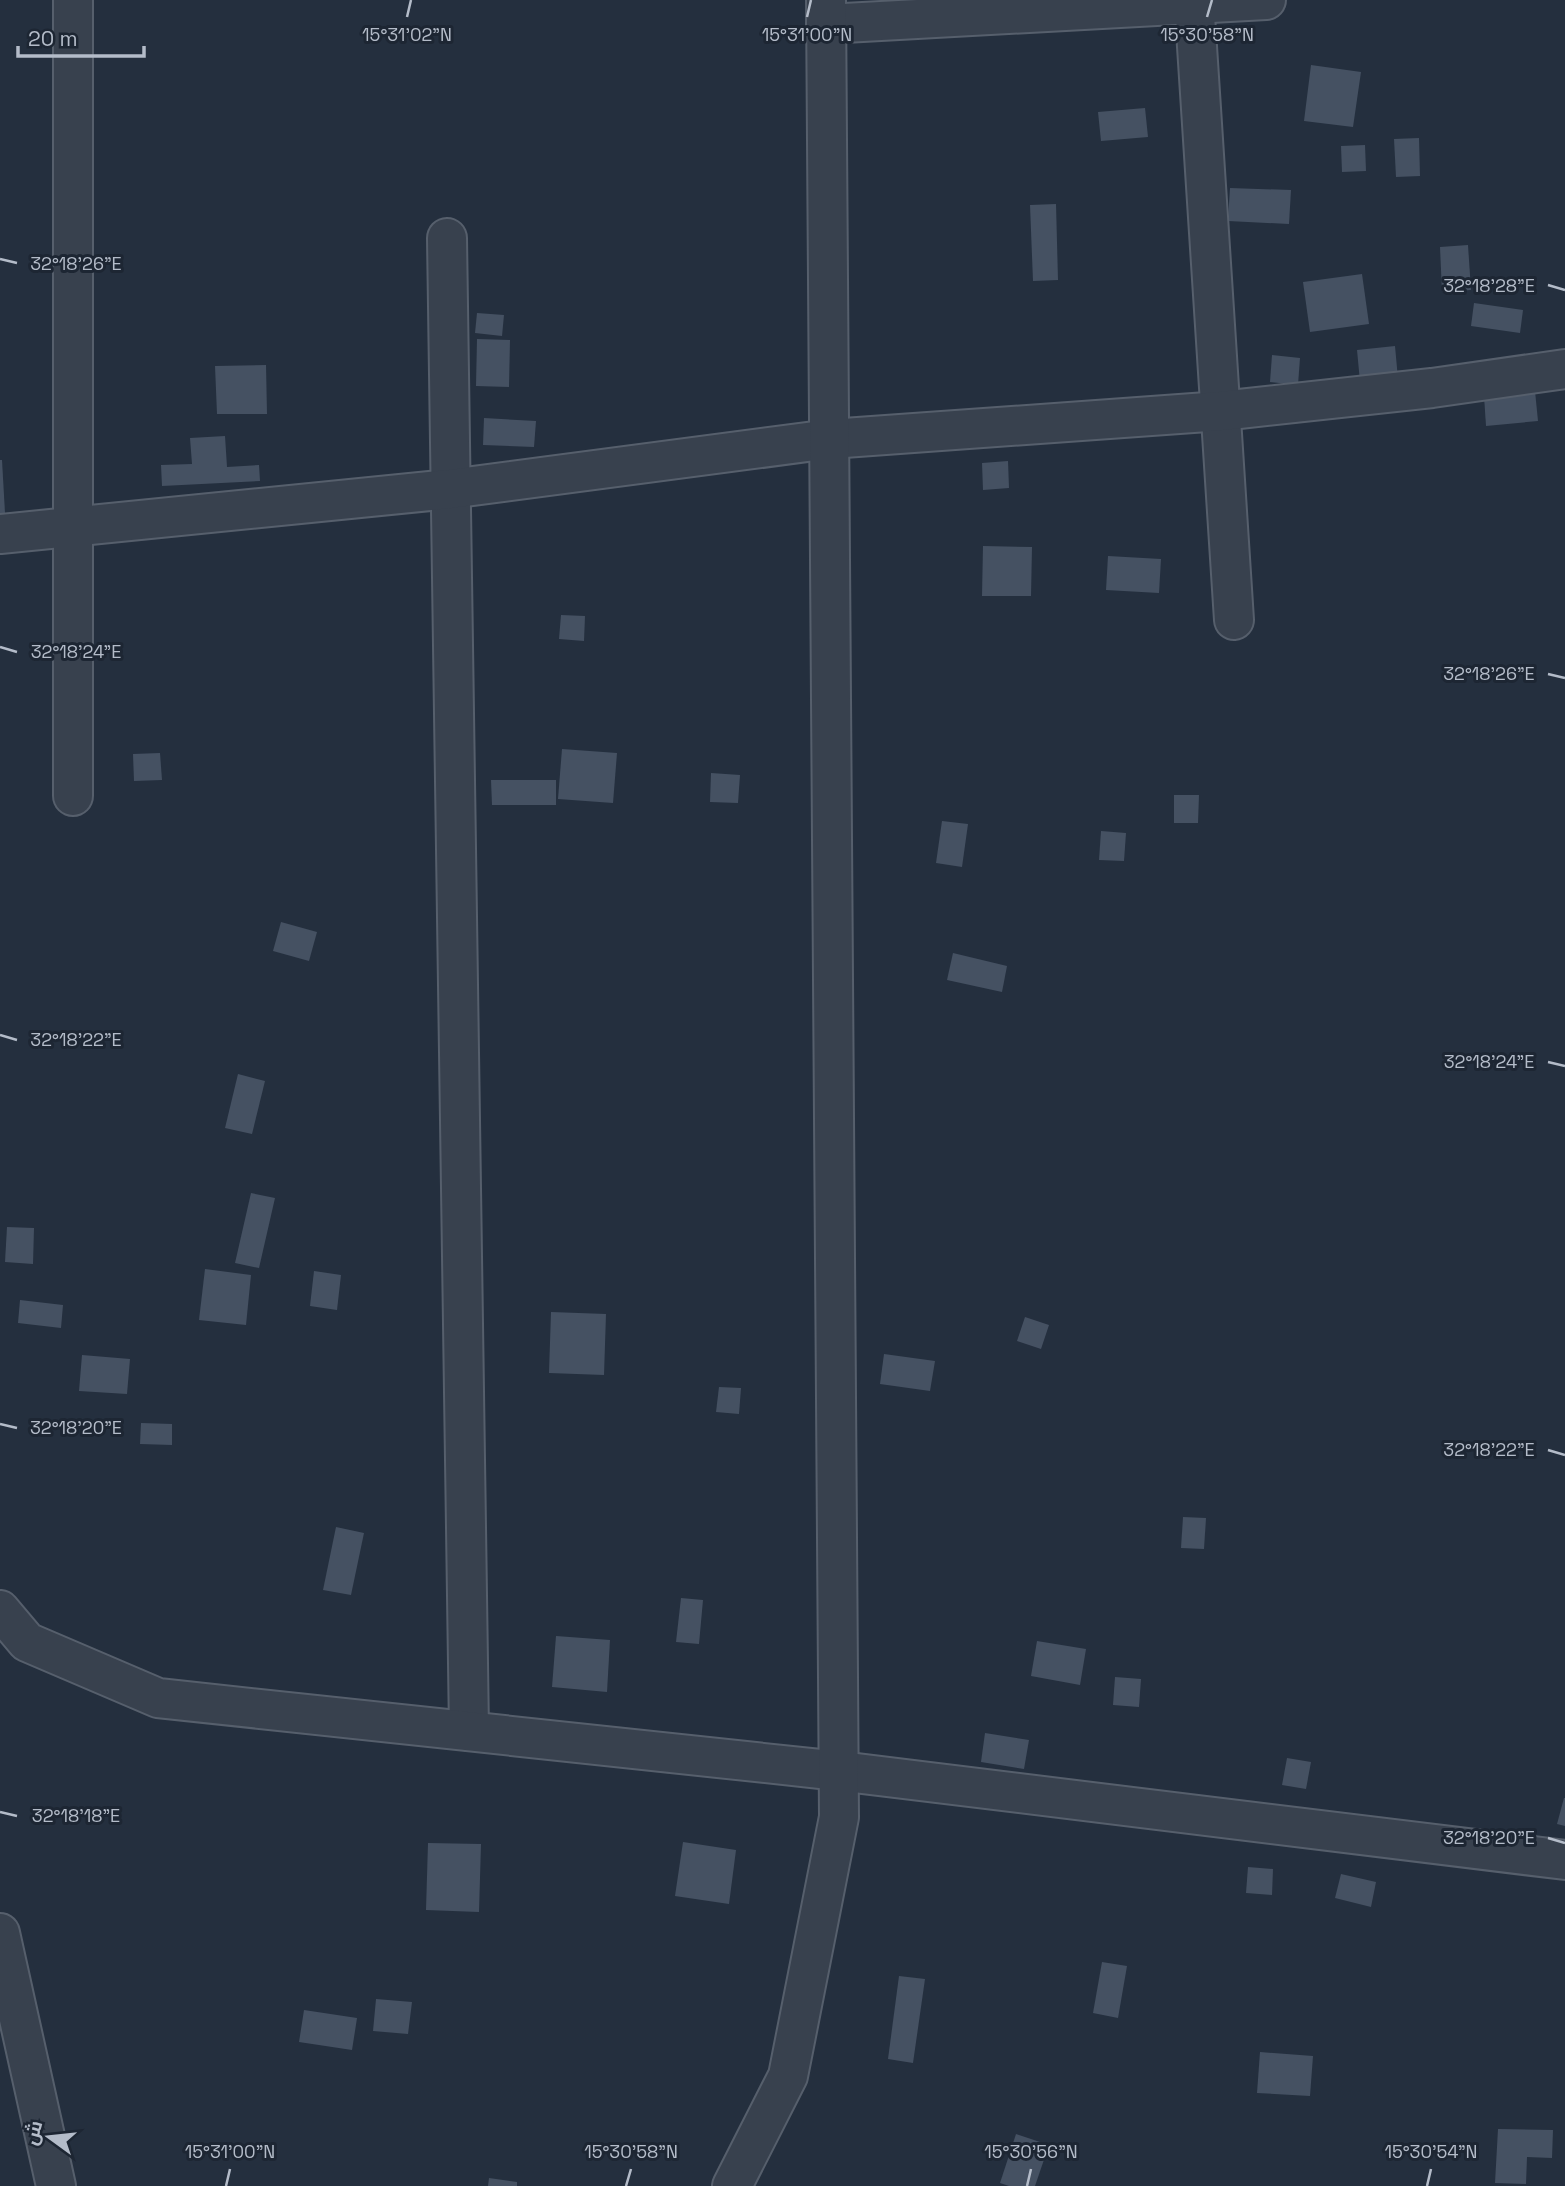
<svg xmlns="http://www.w3.org/2000/svg" width="1565" height="2186" font-family="'Space Grotesk',Cairo,sans-serif">
<style>
.building{fill:#455162}
.lines{fill:none;stroke-linecap:round;stroke-linejoin:round}
.street-casing{stroke:#565f6c;stroke-width:42}
.street{stroke:#38414e;stroke-width:38}
.ticks{fill:none;stroke:#b4bcc9;stroke-width:2.5}
.ticks-label{font-size:18px;text-anchor:middle;fill:#b4bcc9;stroke:#1d2633;stroke-width:6;stroke-linejoin:round;paint-order:stroke}
</style>
<rect width="100%" height="100%" fill="#242f3e"/>
<g class="building">
<polygon points="1311,65 1361,72 1353,127 1304,121"/>
<polygon points="1145,108 1148,137 1101,141 1098,112"/>
<polygon points="1419,138 1420,176 1396,177 1394,139"/>
<polygon points="1365,145 1366,171 1342,172 1341,146"/>
<polygon points="1230,188 1291,190 1289,224 1228,221"/>
<polygon points="1056,204 1058,280 1033,281 1030,205"/>
<polygon points="1468,245 1471,290 1442,292 1440,247"/>
<polygon points="1362,274 1369,324 1310,332 1303,282"/>
<polygon points="1474,303 1523,310 1520,333 1471,326"/>
<polygon points="477,313 504,315 502,336 475,333"/>
<polygon points="477,339 510,340 509,387 476,386"/>
<polygon points="1395,346 1398,379 1360,382 1357,350"/>
<polygon points="1272,355 1300,358 1298,385 1270,382"/>
<polygon points="266,365 267,414 217,414 215,366"/>
<polygon points="1535,391 1538,421 1486,426 1484,396"/>
<polygon points="484,418 536,421 534,447 483,445"/>
<polygon points="225,436 227,467 259,465 260,481 162,486 161,465 192,464 190,438"/>
<polygon points="0,460 2,460 5,513 0,513"/>
<polygon points="1008,461 1009,488 983,490 982,463"/>
<polygon points="983,546 1032,547 1031,596 982,596"/>
<polygon points="1108,556 1161,559 1159,593 1106,590"/>
<polygon points="561,615 585,616 584,641 559,639"/>
<polygon points="562,749 617,753 613,803 558,799"/>
<polygon points="160,753 162,780 134,781 133,754"/>
<polygon points="711,773 740,775 738,803 710,802"/>
<polygon points="491,780 556,780 556,805 492,805"/>
<polygon points="1174,795 1199,795 1198,823 1174,823"/>
<polygon points="942,821 968,824 962,867 936,863"/>
<polygon points="1101,831 1126,833 1124,861 1099,860"/>
<polygon points="281,922 317,932 309,961 273,951"/>
<polygon points="953,953 1007,966 1002,992 947,980"/>
<polygon points="238,1074 265,1081 252,1134 225,1128"/>
<polygon points="251,1193 275,1198 259,1268 235,1263"/>
<polygon points="7,1227 34,1228 33,1264 5,1262"/>
<polygon points="205,1269 251,1275 246,1325 199,1320"/>
<polygon points="314,1271 341,1275 337,1310 310,1306"/>
<polygon points="20,1300 63,1305 61,1328 18,1323"/>
<polygon points="551,1312 606,1314 604,1375 549,1373"/>
<polygon points="1025,1317 1049,1325 1041,1349 1017,1341"/>
<polygon points="884,1354 935,1361 930,1391 880,1384"/>
<polygon points="82,1355 130,1359 127,1394 79,1391"/>
<polygon points="719,1387 741,1388 739,1414 716,1412"/>
<polygon points="141,1423 172,1424 172,1445 140,1444"/>
<polygon points="1183,1517 1206,1518 1204,1549 1181,1548"/>
<polygon points="336,1527 364,1533 351,1595 323,1590"/>
<polygon points="681,1598 703,1600 699,1644 676,1642"/>
<polygon points="556,1636 610,1640 607,1692 552,1687"/>
<polygon points="1037,1641 1086,1649 1080,1685 1031,1676"/>
<polygon points="1115,1677 1141,1679 1139,1707 1113,1705"/>
<polygon points="985,1733 1029,1740 1024,1769 981,1762"/>
<polygon points="1287,1758 1311,1762 1306,1789 1282,1785"/>
<polygon points="1564,1798 1565,1798 1565,1826 1557,1824"/>
<polygon points="683,1842 736,1850 729,1904 675,1896"/>
<polygon points="428,1843 481,1844 479,1912 426,1910"/>
<polygon points="1248,1867 1273,1869 1272,1895 1246,1893"/>
<polygon points="1341,1874 1376,1882 1371,1907 1335,1898"/>
<polygon points="1102,1962 1127,1966 1118,2018 1093,2013"/>
<polygon points="899,1976 925,1979 913,2063 888,2059"/>
<polygon points="376,1999 412,2002 408,2034 373,2031"/>
<polygon points="304,2010 357,2018 352,2050 299,2042"/>
<polygon points="1260,2052 1313,2056 1310,2096 1257,2093"/>
<polygon points="1498,2129 1553,2130 1552,2158 1527,2157 1526,2184 1495,2183"/>
<polygon points="1016,2134 1049,2145 1035,2186 1009,2186 1000,2183"/>
<polygon points="489,2178 517,2182 517,2186 488,2186"/>
</g>
<g class="lines">
<g class="street-casing">
<g id="street">
<polyline points="1194,0 1234,620"/>
<polyline points="826,24 1266,0"/>
<polyline points="447,238 469,1731"/>
<polyline points="0,534 450,489 830,439 1221,411 1432,388 1565,369"/>
<polyline points="73,796 73,0"/>
<polyline points="0,1610 27,1642 158,1698 839,1771 1565,1860"/>
<polyline points="0,1933 56,2186"/>
<polyline points="732,2186 788,2076 839,1817 826,0"/>
</g>
</g>
<use href="#street" class="street"/>
</g>
<path class="ticks" d="M407,17L411,0M807,17L811,0M1207,17L1212,0M0,259L17,263M1548,285L1565,290M0,647L17,652M1548,674L1565,678M0,1035L17,1040M1548,1062L1565,1066M0,1424L17,1428M1548,1450L1565,1455M0,1812L17,1816M1548,1838L1565,1843M226,2186L230,2169M626,2186L631,2169M1027,2186L1031,2169M1427,2186L1431,2169"/>
<g class="ticks-label">
<text x="407" y="41">15°31'02"N</text>
<text x="807" y="41">15°31'00"N</text>
<text x="1207" y="41">15°30'58"N</text>
<text x="76" y="270">32°18'26"E</text>
<text x="1489" y="292">32°18'28"E</text>
<text x="76" y="658">32°18'24"E</text>
<text x="1489" y="680">32°18'26"E</text>
<text x="76" y="1046">32°18'22"E</text>
<text x="1489" y="1068">32°18'24"E</text>
<text x="76" y="1434">32°18'20"E</text>
<text x="1489" y="1456">32°18'22"E</text>
<text x="76" y="1822">32°18'18"E</text>
<text x="1489" y="1844">32°18'20"E</text>
<text x="230" y="2158">15°31'00"N</text>
<text x="631" y="2158">15°30'58"N</text>
<text x="1031" y="2158">15°30'56"N</text>
<text x="1431" y="2158">15°30'54"N</text>
</g>
<g transform="translate(49 2137) rotate(285)" stroke="#1d2633" stroke-width="5" paint-order="stroke">
<path d="M0-5L12 26L0 18L-12 26Z" fill="#b4bcc9"/>
<text y="-10" font-size="19" font-weight="bold" text-anchor="middle" fill="#b4bcc9">ش</text>
</g>
<path d="M18 46v10h126v-10" fill="none" stroke="#b4bcc9" stroke-width="3.5"/>
<text x="28" y="46" font-size="21" fill="#b4bcc9" stroke="#1d2633" stroke-width="5" paint-order="stroke">20 m</text>
</svg>
